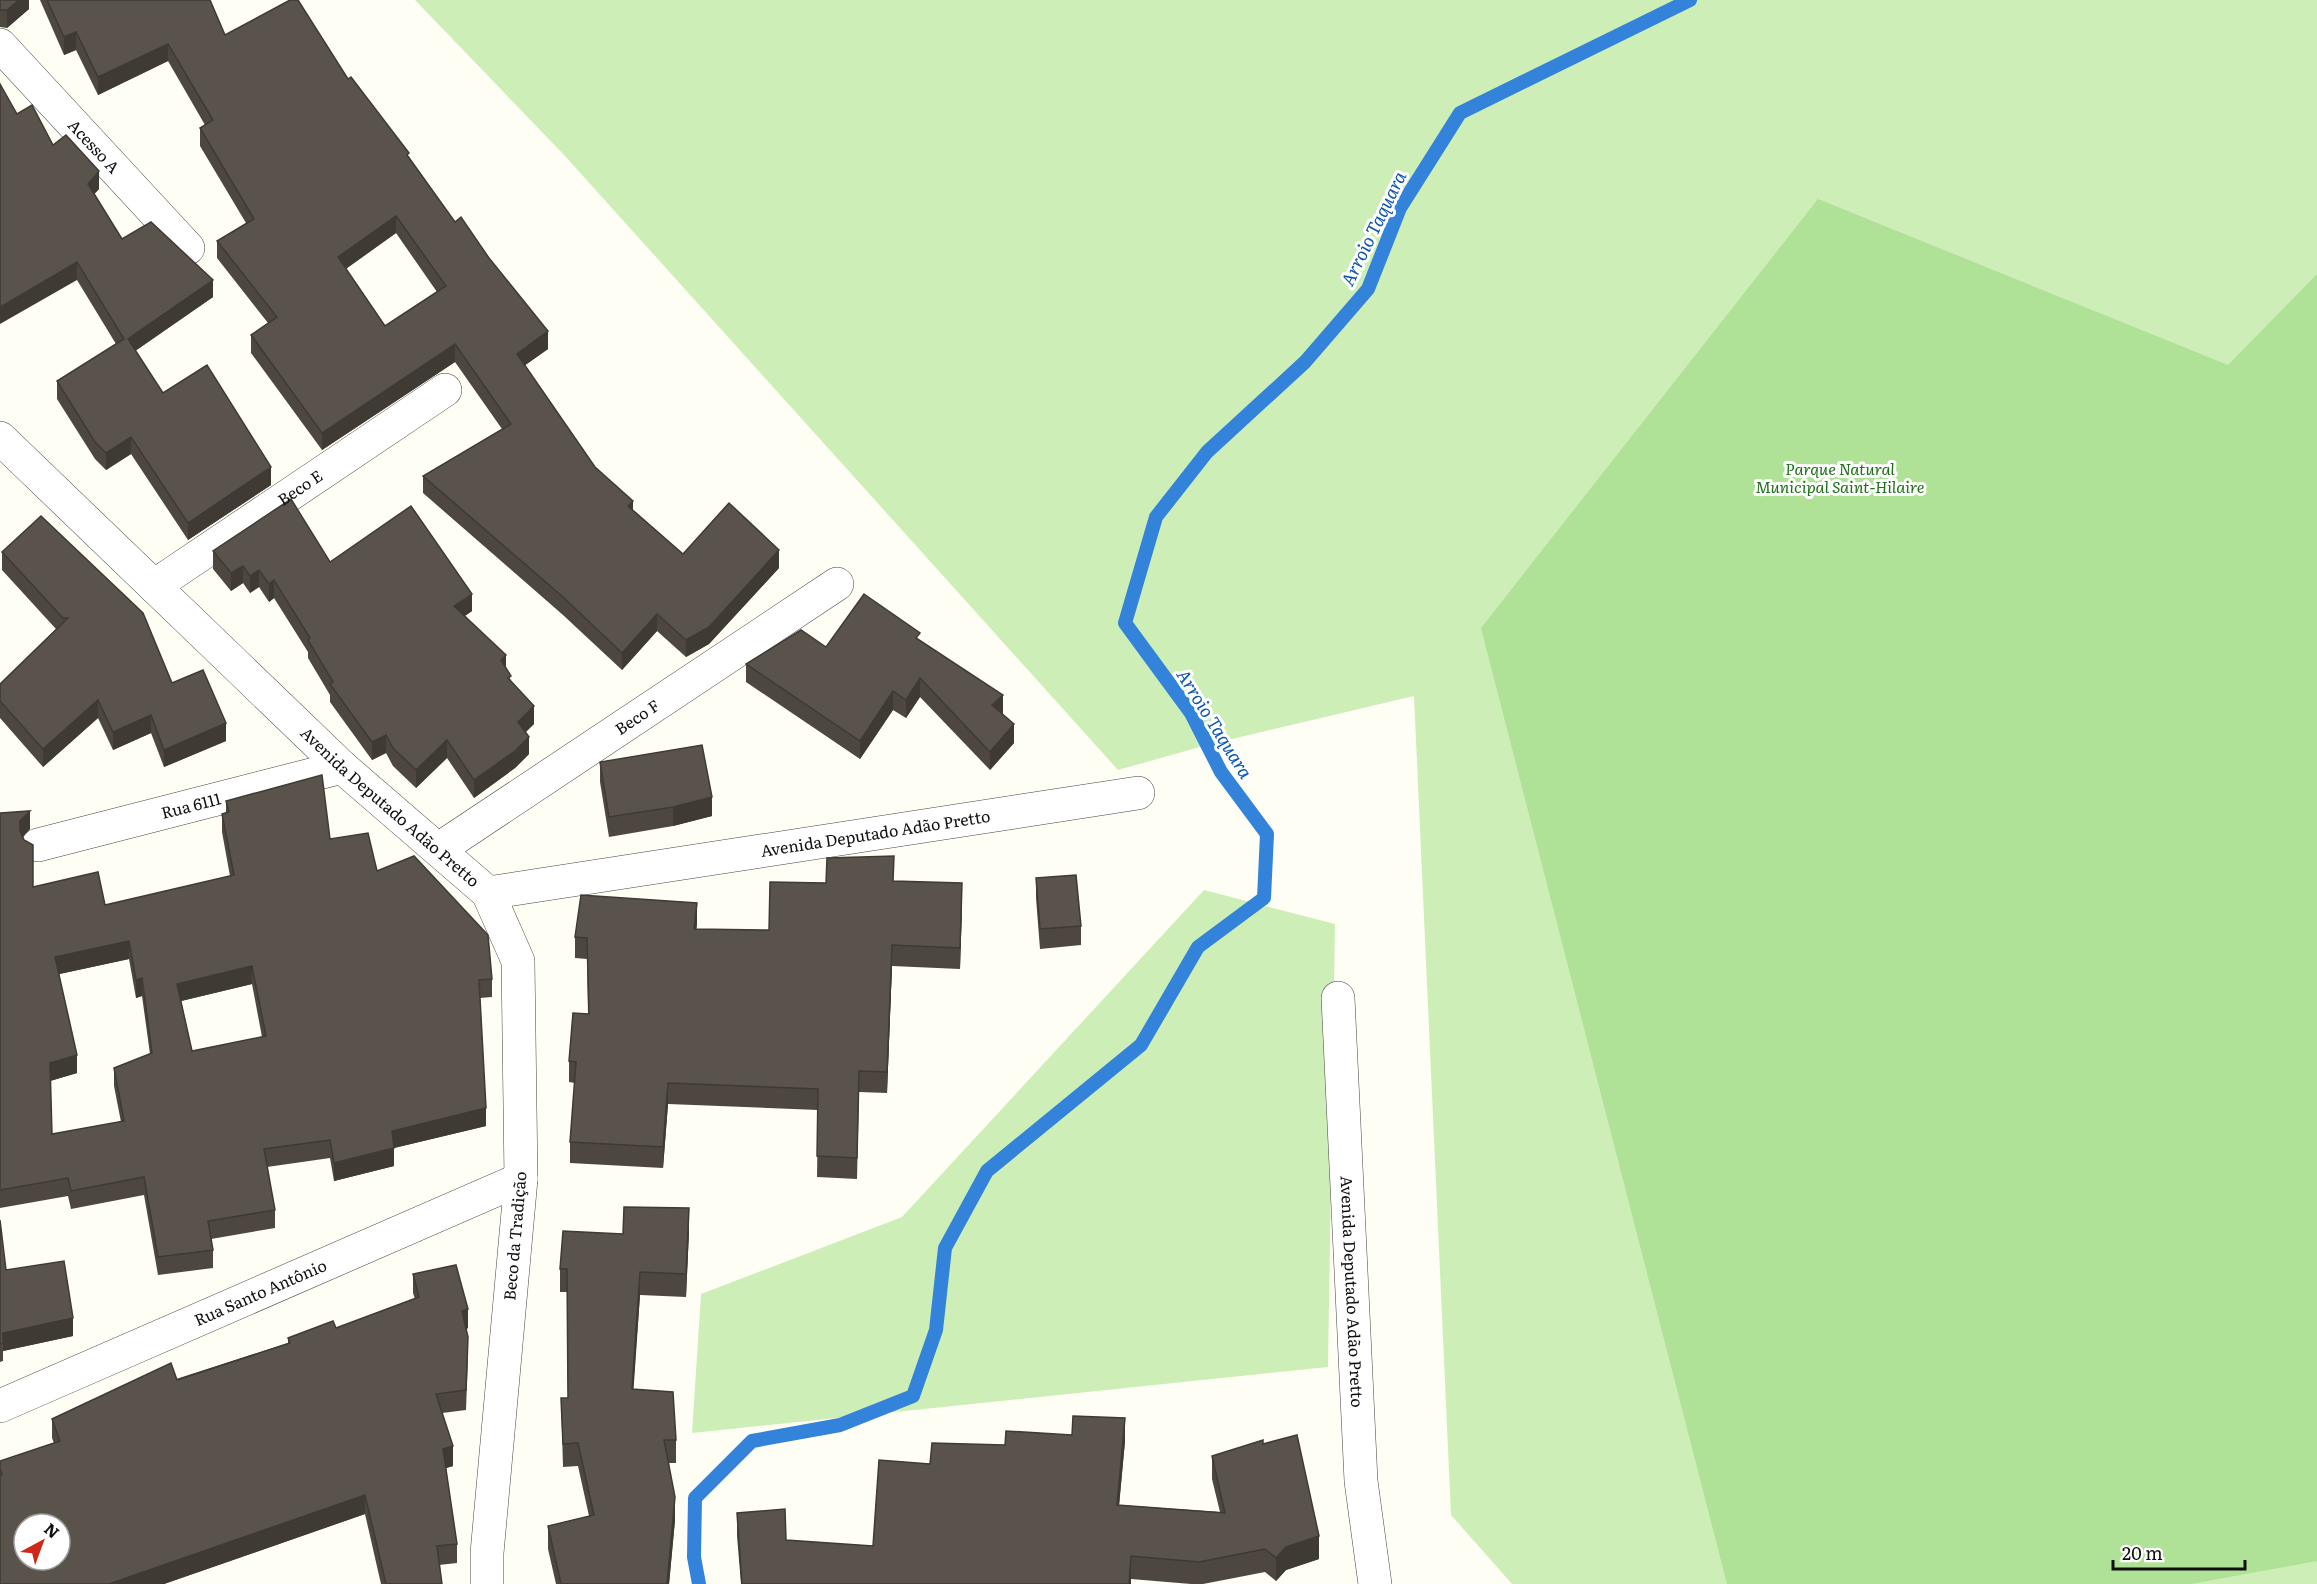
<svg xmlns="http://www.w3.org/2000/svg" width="2317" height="1584" font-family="Literata,serif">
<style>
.green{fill:#ceeeb8}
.forest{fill:#afe196}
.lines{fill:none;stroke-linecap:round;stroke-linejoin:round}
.stream{stroke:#3383da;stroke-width:14}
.minor-casing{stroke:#434343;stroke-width:34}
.tertiary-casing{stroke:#434343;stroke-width:34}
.minor{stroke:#fff;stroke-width:33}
.tertiary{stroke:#fff;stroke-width:33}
.wall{fill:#4d4740;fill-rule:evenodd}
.shaded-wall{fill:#3f3a34}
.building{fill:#5a534b;stroke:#3f3a34;stroke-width:1.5;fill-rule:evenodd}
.labels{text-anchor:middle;stroke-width:6;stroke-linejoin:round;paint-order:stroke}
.street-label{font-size:16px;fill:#101010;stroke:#fff}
.park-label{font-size:16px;font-style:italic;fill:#207019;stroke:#fff}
.water-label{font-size:18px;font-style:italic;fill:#0c54b0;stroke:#fff}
</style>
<rect width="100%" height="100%" fill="#fffef4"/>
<g class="green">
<polygon points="415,0 2317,0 2317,1584 1512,1584 1451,1515 1414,696 1207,745 1118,770 565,156"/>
<polygon points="1204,890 1335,924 1328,1367 692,1433 701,1294 902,1217"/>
</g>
<polygon class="forest" points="1818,199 2228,365 2317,274 2317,1561 2191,1584 1727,1584 1481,628"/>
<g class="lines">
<polyline class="stream" points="699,1584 694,1557 695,1498 752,1441 840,1425 913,1396 936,1330 945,1248 987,1171 1141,1045 1198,947 1264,898 1267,834 1221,772 1191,713 1125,623 1156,517 1207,452 1305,362 1368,289 1400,208 1460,113 1690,0"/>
<g class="minor-casing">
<g id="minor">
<path id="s1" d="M0,45L188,248"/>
<path id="s2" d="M154,586L445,390"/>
<path id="s3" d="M38,845L342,767"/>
<path id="s4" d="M439,849L837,584"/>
<path id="s5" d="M488,893L1138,793"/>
<path id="s6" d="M1338,998L1361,1481L1375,1584"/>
<path id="s7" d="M0,1406L521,1179"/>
</g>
</g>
<g class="tertiary-casing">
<g id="tertiary">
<path id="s8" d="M0,438L342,767L488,893L518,961L521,1179L487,1553V1584"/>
</g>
</g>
<use href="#minor" class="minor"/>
<use href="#tertiary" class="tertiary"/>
</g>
<g class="wall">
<polygon points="0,0 29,0 29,9 7,28 0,27"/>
<path d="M40,0H210L225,35L348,79L409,157L455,222L548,349L525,365L595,467L633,510L683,554L779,568L709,644L686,657L657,631L622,670L563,615L423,493V476L502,429L455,362L322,450L251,353V335L268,323L217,258V241L246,223L200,146V128L205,125L168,61L98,95L76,50L64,55ZM396,233L437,292L385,326L346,269Z"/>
<polygon points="17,114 53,145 99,189 94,194 122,239 213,297 135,351 163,393 271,485 188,540 131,454 106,470 95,459 57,399 57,381 116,344 77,280"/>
<polygon points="213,551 330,562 472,611 465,616 506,669 511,681 534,724 525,732 529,754 515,768 474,798 447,758 416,788 393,766 386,753 372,760 330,702 330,695 308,658 308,652 274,598 269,602 259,587 250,593 243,583 231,591 213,569"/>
<polygon points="2,552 172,683 226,741 164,767 151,733 113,750 98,718 43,767 0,718 0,684 56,629 2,570"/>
<polygon points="920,641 1003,714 1014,743 990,770 920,697 906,718 893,710 860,759 746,682 746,664 826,647"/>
<polygon points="600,762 712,816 673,826 609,837 600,782"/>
<path d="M226,801L330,839L377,871L492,979V997L480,998L486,1126L394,1148V1166L334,1181L330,1158L267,1167L275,1210V1228L211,1239L213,1250V1268L158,1275L144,1195L71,1209L68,1196L0,1208V813L30,829L23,837L33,887L105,905L230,876L222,832V814L226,812ZM129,959L136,998L142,996L150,1054L114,1068V1086L121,1122L52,1134L50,1081L77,1073L59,974ZM252,984L262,1037L192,1051L181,1001Z"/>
<polygon points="1036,878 1081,926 1081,945 1040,949 1036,898"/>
<polygon points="894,881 962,904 960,969 892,966 887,1093 859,1092 857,1179 817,1177 818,1110 668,1104 663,1168 570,1163 570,1142 575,1083 569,1082 569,1061 588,1014 587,959 575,958 575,937 697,924 696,929 769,930 826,883"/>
<polygon points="0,1220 6,1270 73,1336 3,1351 3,1361 0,1362"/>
<polygon points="689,1231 686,1297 640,1295 633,1389 676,1440 676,1463 669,1463 675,1520 669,1584 556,1584 548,1549 548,1526 589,1516 578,1466 563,1467 561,1398 568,1398 567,1292 560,1292 560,1269 623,1234"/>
<polygon points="413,1274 468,1328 466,1329 468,1356 466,1410 442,1413 453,1466 446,1468 457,1544 457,1563 439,1565 442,1584 381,1584 365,1514 164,1584 0,1584 0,1461 54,1443 52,1438 52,1419 288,1343 288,1338 336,1328 415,1299 413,1293"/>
<polygon points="1125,1441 1119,1505 1220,1512 1212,1479 1212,1456 1263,1444 1319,1559 1286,1570 1276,1581 1265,1572 1203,1584 1191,1584 1131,1579 1131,1584 741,1584 737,1536 737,1513 786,1540 873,1546 930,1464 1005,1445"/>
</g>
<g class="shaded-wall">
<polygon points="19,0 29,0 29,9 7,28 7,10"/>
<polygon points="76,32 76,50 64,55 64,37"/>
<polygon points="168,44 168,61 98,95 98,77"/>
<polygon points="99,171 99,189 88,201 88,184"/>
<polygon points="396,216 396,233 338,274 338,257"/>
<polygon points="77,262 77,280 0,324 0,307"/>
<polygon points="213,280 213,297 128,356 128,339"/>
<polygon points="548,331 548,349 517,371 517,354"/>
<polygon points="455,344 455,362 322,450 322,433"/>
<polygon points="131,437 131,454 106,470 106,453"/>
<polygon points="271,467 271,485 188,540 188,523"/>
<polygon points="633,501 633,519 628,506"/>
<polygon points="779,550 779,568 709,644 686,657 686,640"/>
<polygon points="243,566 243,583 231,591 231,573"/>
<polygon points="259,570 259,587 250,593 250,576"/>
<polygon points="274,580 274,598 269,602 269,584"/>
<polygon points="472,594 472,611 454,623 454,606"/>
<polygon points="657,614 657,631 622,670 622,653"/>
<polygon points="506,655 506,673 501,660"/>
<polygon points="920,678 920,697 906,718 906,700"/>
<polygon points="893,691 893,710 860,759 860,741"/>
<polygon points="1003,695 1003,714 992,724 992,705"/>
<polygon points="98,700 98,718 43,767 43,749"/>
<polygon points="534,706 534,724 518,740 518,722"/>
<polygon points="151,715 151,733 113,750 113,732"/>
<polygon points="226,723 226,741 164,767 164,750"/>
<polygon points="1014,724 1014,743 990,770 990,752"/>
<polygon points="386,735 386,753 372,760 372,742"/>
<polygon points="529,737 529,754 515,768 474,798 474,780"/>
<polygon points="447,740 447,758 416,788 416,770"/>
<polygon points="712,797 712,816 673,826 673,807"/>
<polygon points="30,811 30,829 20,839 20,821"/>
<polygon points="962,883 962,904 960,969 960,948"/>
<polygon points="697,903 697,924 694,950 694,929"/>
<polygon points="129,941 129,959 55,975 55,957"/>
<polygon points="892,945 892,966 887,1093 887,1072"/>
<polygon points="252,966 252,984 177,1002 177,984"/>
<polygon points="142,978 142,996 136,998 136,980"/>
<polygon points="77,1055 77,1073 50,1081 50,1063"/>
<polygon points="668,1083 668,1104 663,1168 663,1147"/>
<polygon points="486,1108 486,1126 394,1148 394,1166 334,1181 334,1163 392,1131"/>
<polygon points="689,1208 689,1231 686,1297 686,1274"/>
<polygon points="640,1272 640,1295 632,1412 632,1389"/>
<polygon points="468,1309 468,1328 462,1331 462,1311"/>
<polygon points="73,1318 73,1336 3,1351 3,1333"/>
<polygon points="1125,1418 1125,1441 1117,1528 1117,1505"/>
<polygon points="453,1446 453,1466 443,1469 443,1449"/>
<polygon points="365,1495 365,1514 164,1584 109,1584"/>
<polygon points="675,1497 675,1520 669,1584 667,1584"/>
<polygon points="1319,1536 1319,1559 1286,1570 1276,1581 1276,1558 1286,1547"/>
<polygon points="1131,1556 1131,1584 1129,1584"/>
</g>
<g class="building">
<polygon points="0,0 19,0 7,10 0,10"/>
<path d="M47,0H210L225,35L290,0H298L348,79L351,77L409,153L407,155L455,222L461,217L489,258L548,331L517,354L595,467L633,501L628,506L683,554L729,503L779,550L709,627L686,640L657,614L622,653L563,597L423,476L511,424L455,344L322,433L251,335L277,317L217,241L254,219L200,128L213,120L168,44L98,77L76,32L64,37ZM396,216L446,286L385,326L338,257Z"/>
<polygon points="0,84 17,114 32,105 53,145 66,135 99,171 88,184 122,239 151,222 213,280 128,339 163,393 207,365 271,467 188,523 131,437 106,453 95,442 57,381 124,339 77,262 0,307"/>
<polygon points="291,499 330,562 411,506 472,594 454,606 506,655 501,660 511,676 508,678 534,706 518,722 529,737 515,751 474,780 447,740 416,770 393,748 386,735 372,742 330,684 333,682 308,640 310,638 274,580 269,584 259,570 250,576 243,566 231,573 213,551"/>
<polygon points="41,516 143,613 172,683 203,670 226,723 164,750 151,715 113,732 98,700 43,749 0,701 0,684 68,618 63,618 2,552"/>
<polygon points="864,594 920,633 916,638 1003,695 992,705 1014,724 990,752 920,678 906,700 893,691 860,741 746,664 801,630 826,647"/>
<polygon points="702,745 712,797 673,807 609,817 600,762"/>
<path d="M322,775L330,839L368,833L377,871L414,856L488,935L492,979L479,980L486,1108L392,1131L394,1148L334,1163L330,1140L264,1149L275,1210L208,1221L213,1250L158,1257L144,1177L71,1191L68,1178L0,1190V813L30,811L20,821V831L24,840L33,845V887L98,872L105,905L234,875L222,814L229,812L226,801ZM129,941L136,980L142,978L152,1053L114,1068L124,1121L52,1134L50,1063L77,1055L55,957ZM252,966L266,1036L192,1051L177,984Z"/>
<polygon points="894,856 893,881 962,883 960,948 892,945 887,1072 859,1071 857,1158 817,1156 818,1089 668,1083 663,1147 570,1142 576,1062 569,1061 573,1013 589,1014 587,938 575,937 581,895 697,903 694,929 769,930 770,882 826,883 827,858"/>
<polygon points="1076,875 1081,926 1040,929 1036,878"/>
<polygon points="624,1207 689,1208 686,1274 640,1272 632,1389 673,1392 676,1440 664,1440 675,1497 667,1584 561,1584 548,1526 594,1515 578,1443 563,1444 561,1398 568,1398 567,1269 560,1269 563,1231 623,1234"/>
<polygon points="0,1220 6,1270 64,1261 73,1318 3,1333 3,1343 0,1344"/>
<path d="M456,1265L468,1309L462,1311L468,1337L466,1390L436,1394L453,1446L443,1449L457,1544L437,1546L442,1584H386L365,1495L109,1584H0V1475H2L0,1468V1461L60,1441L52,1419L171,1363L177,1380L290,1343L288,1338L333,1321L336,1328L419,1297L413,1274ZM24,1524H60V1560H24Z"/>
<polygon points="1073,1416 1125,1418 1117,1505 1225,1513 1212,1456 1263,1440 1263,1444 1297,1435 1319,1536 1286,1547 1276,1558 1265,1549 1199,1562 1131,1556 1129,1584 742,1584 737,1513 785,1509 786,1540 873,1546 879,1460 930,1464 932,1443 1005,1445 1006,1431 1072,1435"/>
</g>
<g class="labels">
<g class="street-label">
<text dy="6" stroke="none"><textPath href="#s1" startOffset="138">Acesso A</textPath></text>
<text dy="6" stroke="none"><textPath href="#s2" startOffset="176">Beco E</textPath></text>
<text dy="6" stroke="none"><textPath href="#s4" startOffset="238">Beco F</textPath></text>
<text dy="6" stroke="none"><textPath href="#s3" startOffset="158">Rua 6111</textPath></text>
<text dy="6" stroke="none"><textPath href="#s8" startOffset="537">Avenida Deputado Adão Pretto</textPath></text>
<text dy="6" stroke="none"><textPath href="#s5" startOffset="392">Avenida Deputado Adão Pretto</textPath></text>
<text transform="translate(515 1236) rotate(-85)" y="6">Beco da Tradição</text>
<text dy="6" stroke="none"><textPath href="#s6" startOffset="294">Avenida Deputado Adão Pretto</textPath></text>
<text dy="6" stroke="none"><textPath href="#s7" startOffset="284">Rua Santo Antônio</textPath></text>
</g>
<g class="park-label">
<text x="1840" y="475">Parque Natural<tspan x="1840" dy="18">Municipal Saint-Hilaire</tspan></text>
</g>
<g class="water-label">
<text transform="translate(1374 229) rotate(-64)" y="6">Arroio Taquara</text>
<text transform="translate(1214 724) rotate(58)" y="6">Arroio Taquara</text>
</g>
</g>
<g transform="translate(42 1542) rotate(41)"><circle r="28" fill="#ffffff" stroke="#9f9f9f" stroke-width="1.5"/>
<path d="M0-4.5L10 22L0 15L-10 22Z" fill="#cf271a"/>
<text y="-9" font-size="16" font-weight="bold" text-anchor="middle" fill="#101010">N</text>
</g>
<path d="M2113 1560v9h132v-9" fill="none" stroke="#101010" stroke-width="3"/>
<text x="2122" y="1560" font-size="18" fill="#101010" stroke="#ffffff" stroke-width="4.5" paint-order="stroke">20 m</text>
</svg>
